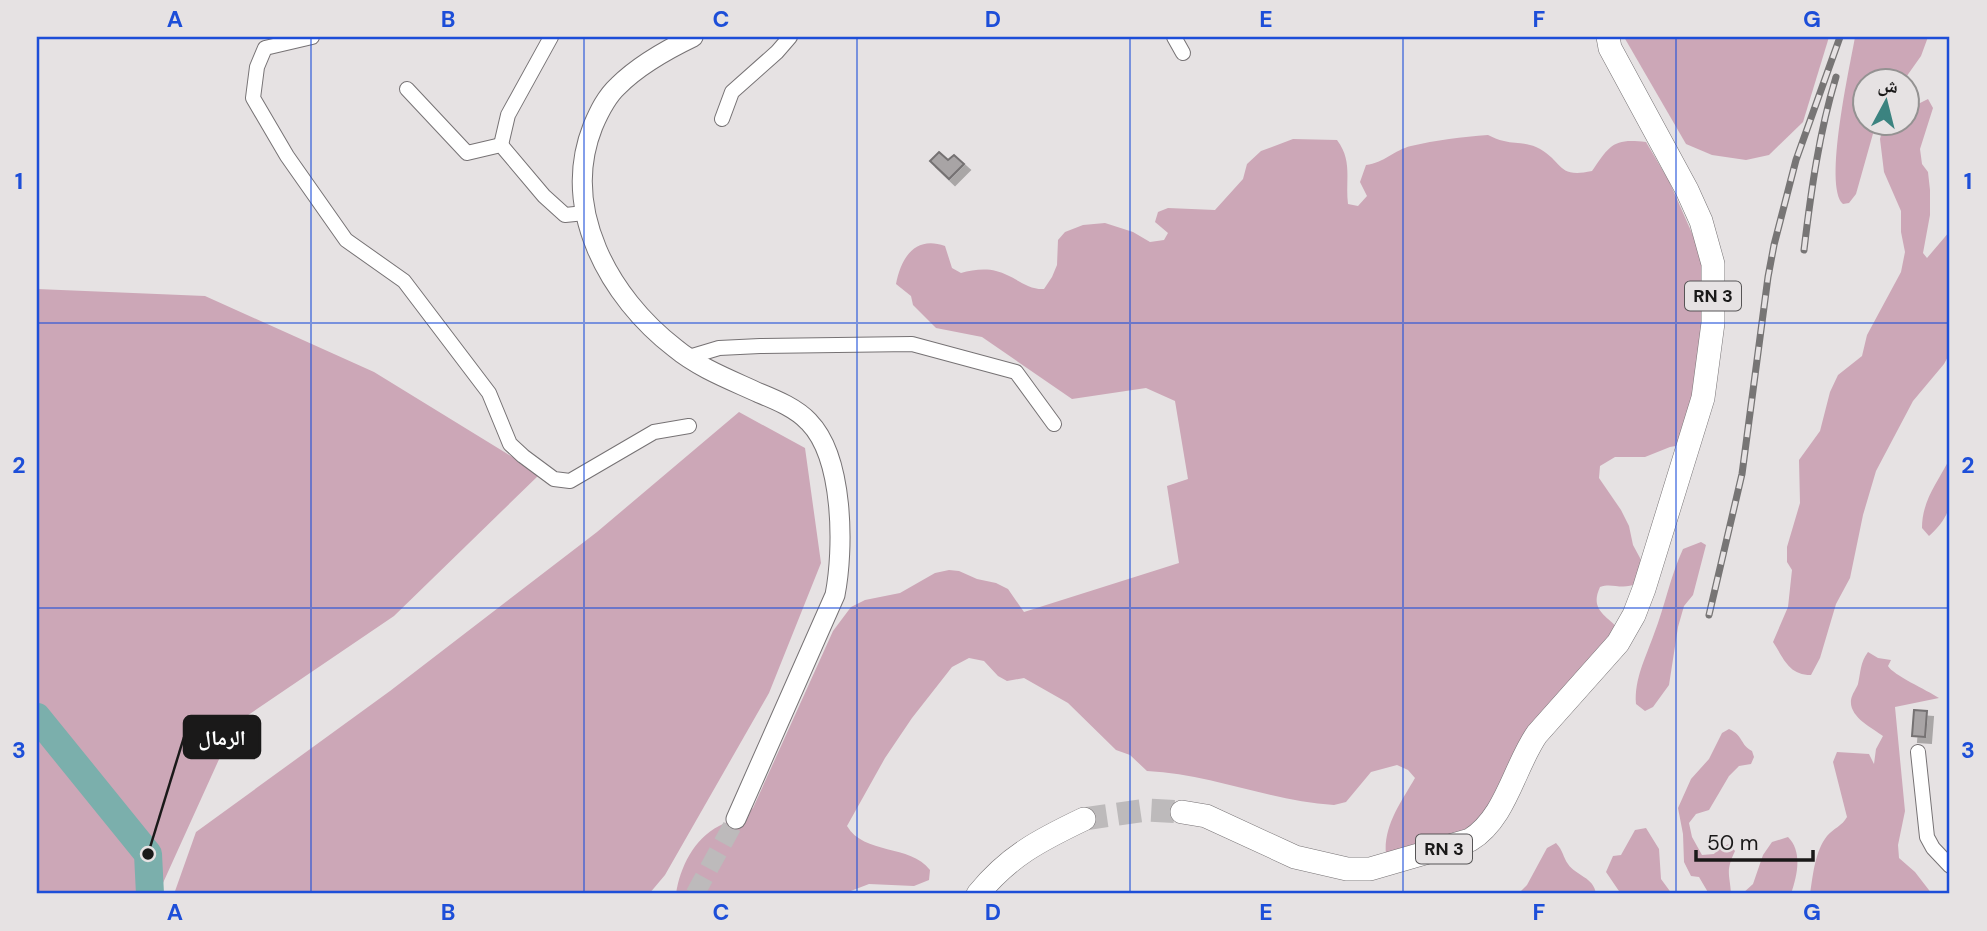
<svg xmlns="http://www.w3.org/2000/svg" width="1987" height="931" font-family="'DM Sans','Noto Naskh Arabic',sans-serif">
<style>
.green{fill:#cca7b7}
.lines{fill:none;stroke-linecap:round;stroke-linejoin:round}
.river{stroke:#7bafac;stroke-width:28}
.building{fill:#a8a4a5;stroke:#747172;stroke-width:2;filter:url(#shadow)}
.secondary-tunnel{stroke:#bdbabb;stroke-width:19;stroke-dasharray:19 10;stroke-linecap:butt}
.primary-tunnel{stroke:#bdbabb;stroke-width:23;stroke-dasharray:23 11;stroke-linecap:butt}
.street-casing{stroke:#767274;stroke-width:16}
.secondary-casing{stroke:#767274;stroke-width:21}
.primary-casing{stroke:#767274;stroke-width:24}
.street{stroke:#fff;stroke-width:14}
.secondary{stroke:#fff;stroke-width:19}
.primary{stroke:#fff;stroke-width:23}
.rail-casing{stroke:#777575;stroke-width:7}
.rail{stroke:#e6e2e3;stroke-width:4.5;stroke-dasharray:13;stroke-linecap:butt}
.grid{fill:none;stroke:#1d4ed8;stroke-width:2;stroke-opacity:0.55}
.labels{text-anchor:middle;stroke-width:6;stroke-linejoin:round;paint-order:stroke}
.shield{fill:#e6e2e3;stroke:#575556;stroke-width:2}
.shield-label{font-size:18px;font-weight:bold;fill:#1a1919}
.leader{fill:none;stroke:#1a1919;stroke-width:2.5}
.callout-dot{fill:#1a1919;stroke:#e6e2e3;stroke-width:2.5}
.callout{fill:#1a1919;stroke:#1a1919;stroke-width:2.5}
.callout-label{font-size:21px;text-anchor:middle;font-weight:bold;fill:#fff}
.neatline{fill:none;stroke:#1d4ed8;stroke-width:2.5}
.grid-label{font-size:23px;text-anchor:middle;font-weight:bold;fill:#1d4ed8}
</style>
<defs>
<filter id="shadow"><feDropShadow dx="6" dy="6" stdDeviation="0" flood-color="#0004"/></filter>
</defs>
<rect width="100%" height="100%" fill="#e6e2e3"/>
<g class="green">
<polygon points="1624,37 1829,37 1803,122 1769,155 1746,160 1712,155 1686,144"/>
<path d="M1855,37H1928L1921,56L1904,80H1864V122L1876,123L1856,194L1849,203L1843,204C1823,186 1850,66 1855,37Z"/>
<path d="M1928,99L1933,108L1920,149L1922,164L1928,172L1930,190V215L1923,253L1927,258L1950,231V353L1944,364L1913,401L1876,471L1863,515L1850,578L1836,604L1820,658L1811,675C1789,675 1784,659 1773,642L1788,607L1792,570L1787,562V547L1800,503L1799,460L1820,431L1830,392L1838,375L1862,356L1867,335L1901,272L1905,252L1901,232V211L1884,172L1880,139L1884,123L1906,122L1907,104H1918Z"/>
<path d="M1488,135C1493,137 1498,140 1504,141C1515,144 1525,142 1536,147C1564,160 1555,179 1592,171C1610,145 1613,138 1646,142L1669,181L1702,256V351L1681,445L1670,447L1645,457H1615L1600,466L1599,478L1621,510L1629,526L1633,545L1640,558L1643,568L1638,583C1621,591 1613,582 1600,587C1590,609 1604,614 1619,629L1486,813L1467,828L1459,832L1386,856C1383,826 1400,804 1415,778L1408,770L1397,765L1371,772L1346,802L1334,805C1270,801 1211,774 1147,771L1130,755L1116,750L1068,703L1024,678L1007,681L998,676L984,661L969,658L952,667L912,718L885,758L847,826C864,855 910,844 930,870L929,880L914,886L869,884L843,894L817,891L814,894H676C680,867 694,839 719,826C731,819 742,818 753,808L833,631L851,607L865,600L900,593L935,573L949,570L959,571L977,579L996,583L1008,589L1024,612L1179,563L1167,486L1188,479L1175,401L1146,388L1072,399L982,337L936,328L913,305L911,296L896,284C901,258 915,235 945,246L952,268L961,273C972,270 985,268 996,271C1014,275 1026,290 1044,289L1052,277L1057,265L1058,240L1065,232L1083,225L1105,223L1133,232L1150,242L1164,240L1168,233L1155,222L1158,212L1168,208L1215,210L1243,179L1247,164L1261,151L1293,139L1337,140C1353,161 1345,180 1348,204L1358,206L1367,196L1360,182L1366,165C1384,163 1394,150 1411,146C1436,140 1462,137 1488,135Z"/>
<polygon points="37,289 205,296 374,372 540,474 394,616 235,724 158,894 37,894"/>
<polygon points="739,412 805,448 821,563 769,693 665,875 649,894 174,894 196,832 390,691 597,532"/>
<path d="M1950,458C1950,494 1958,510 1929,536L1922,528C1922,500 1938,482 1950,458Z"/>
<path d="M1701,542L1706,545L1693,595L1684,606L1678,627L1669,685L1653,707L1645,711L1636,704C1634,679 1646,657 1654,634C1665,606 1670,577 1683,549Z"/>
<path d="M1868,652L1878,658L1891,660L1888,666C1893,675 1927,690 1939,698L1895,707L1905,811L1898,845L1899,858L1915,872L1932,894H1810C1813,875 1815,851 1827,836C1834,828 1842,826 1847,817L1833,762L1837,752L1869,754L1874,764L1876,749L1883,736C1872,728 1849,717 1851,700C1852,694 1856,689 1858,684C1861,671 1860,663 1868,652Z"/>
<path d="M1729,729C1744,736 1740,745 1752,751L1754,757L1751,764L1739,766L1729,776L1709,810L1696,814L1689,823L1692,837L1702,855L1714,854L1719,848L1729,844L1735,851C1725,872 1730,874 1731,894H1709L1699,877L1691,876L1684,862L1683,834L1678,808L1691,779L1709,759L1722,733Z"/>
<polygon points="1646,828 1659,849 1661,879 1672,894 1621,894 1606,872 1613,856 1621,855 1635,830"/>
<path d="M1788,837C1803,852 1797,876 1791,894H1742L1753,884L1763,855L1772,842Z"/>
<path d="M1556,843C1563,850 1563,857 1568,864C1576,876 1594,877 1596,894H1518L1527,885L1547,848Z"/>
</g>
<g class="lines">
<polyline class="river" points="37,717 148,854 150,894"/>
</g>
<g class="building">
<polygon points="939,152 948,160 954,155 964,164 949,179 930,161"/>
<polygon points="1914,710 1927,711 1925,737 1912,736"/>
</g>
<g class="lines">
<polyline class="secondary-tunnel" points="695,894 736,819"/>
<polyline class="primary-tunnel" points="1084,819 1146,810 1182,812"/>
<g class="street-casing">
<g id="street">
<polyline points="312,37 265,48 257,67 253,98 287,156 346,240 404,281 489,393 510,444 523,456 554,479 570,481 654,432 689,426"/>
<polyline points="1174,37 1183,53"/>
<polyline points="407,89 467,153 501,145 544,196 565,215 585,213"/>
<polyline points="722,119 732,92 777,52 790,37"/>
<polyline points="501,145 508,115 551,37"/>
<polyline points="689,357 719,348 760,346 912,344 1016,372 1054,424"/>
<polyline points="1918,752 1927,837 1933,848 1950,866"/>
</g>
</g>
<g class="secondary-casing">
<path id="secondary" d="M693,37C668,49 638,66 618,86C606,97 599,112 593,126C560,209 609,297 675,348C699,368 731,380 759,393C776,400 796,408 809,422C844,458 844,549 835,595L736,819"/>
</g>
<g class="primary-casing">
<g id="primary">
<path d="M1182,812L1206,816L1295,857L1347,869H1370L1470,840C1506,818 1514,767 1537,734L1618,643L1634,615L1644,589L1703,398L1713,323V264L1701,221L1687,190L1610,48L1608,37"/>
<path d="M978,894C1009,856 1040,840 1084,819"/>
</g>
</g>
<use href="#street" class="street"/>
<use href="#secondary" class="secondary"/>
<use href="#primary" class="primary"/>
<g class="rail-casing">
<g id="rail">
<path d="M1804,250C1811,191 1819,133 1836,77"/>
<polyline points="1709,615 1742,474 1768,277 1774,245 1796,160 1840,37"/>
</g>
</g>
<use href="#rail" class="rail"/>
</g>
<path class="grid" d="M311,37V894M584,37V894M857,37V894M1130,37V894M1403,37V894M1676,37V894M37,323H1950M37,608H1950"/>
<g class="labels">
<g class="shield">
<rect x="1685" y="281.5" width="56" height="29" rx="5"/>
<rect x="1416" y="834.5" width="56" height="29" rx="5"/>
</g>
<g class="shield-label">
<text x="1713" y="302">RN 3</text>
<text x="1444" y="855">RN 3</text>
</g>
</g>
<path class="leader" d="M148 854L184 737"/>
<circle class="callout-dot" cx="148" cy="854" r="7"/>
<rect class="callout" x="184" y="716" width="76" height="42" rx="7"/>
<g class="callout-label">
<text x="222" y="745">الرمال</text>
</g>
<rect width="1987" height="931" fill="none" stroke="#e6e2e3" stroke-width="77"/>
<g transform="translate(1886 102) rotate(7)"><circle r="33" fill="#e6e2e3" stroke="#949292" stroke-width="2"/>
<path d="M0-5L12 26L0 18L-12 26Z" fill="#3b8380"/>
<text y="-10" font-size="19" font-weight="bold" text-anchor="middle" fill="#1a1919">ش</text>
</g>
<path d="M1696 850v10h117v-10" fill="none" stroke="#1a1919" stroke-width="3.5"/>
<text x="1707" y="850" font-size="21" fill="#1a1919" stroke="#e6e2e3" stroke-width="5" paint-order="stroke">50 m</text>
<rect x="38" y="38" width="1910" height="854" class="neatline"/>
<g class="grid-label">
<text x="175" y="27">A</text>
<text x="448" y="27">B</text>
<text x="721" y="27">C</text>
<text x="993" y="27">D</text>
<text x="1266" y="27">E</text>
<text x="1539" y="27">F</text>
<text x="1812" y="27">G</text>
<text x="19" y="189">1</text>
<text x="1968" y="189">1</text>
<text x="19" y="473">2</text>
<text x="1968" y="473">2</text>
<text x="19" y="758">3</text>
<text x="1968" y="758">3</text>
<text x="175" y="920">A</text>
<text x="448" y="920">B</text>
<text x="721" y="920">C</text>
<text x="993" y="920">D</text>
<text x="1266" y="920">E</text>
<text x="1539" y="920">F</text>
<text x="1812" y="920">G</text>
</g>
</svg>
